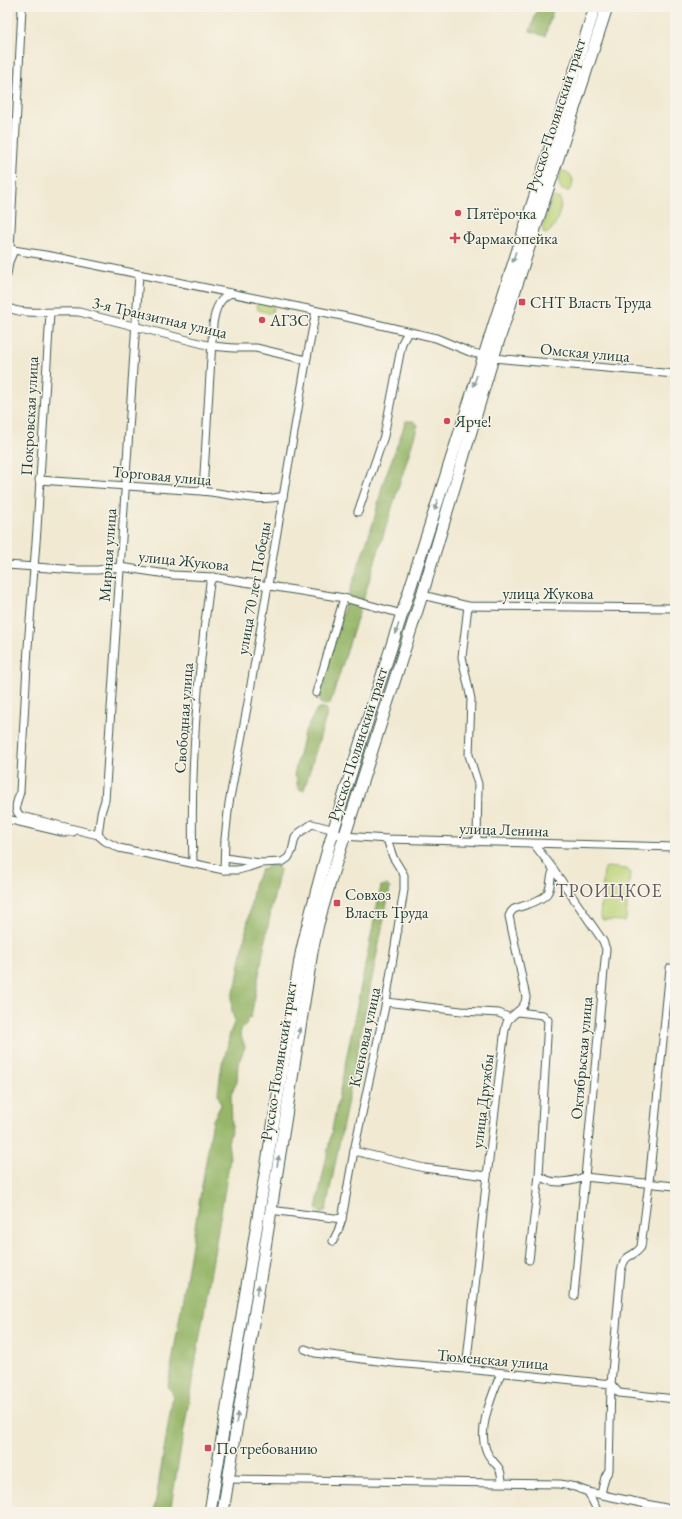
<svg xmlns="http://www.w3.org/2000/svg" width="682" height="1519" font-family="'EB Garamond',serif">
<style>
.green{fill:#bcd377;stroke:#6e8856}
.forest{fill:#95b568;stroke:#5a794e}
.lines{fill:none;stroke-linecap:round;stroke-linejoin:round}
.minor-casing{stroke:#3e574c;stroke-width:9}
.primary-casing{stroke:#3e574c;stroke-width:13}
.minor{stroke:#fff;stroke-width:7}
.primary{stroke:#fff;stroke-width:11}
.oneway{fill:#8f9e9a}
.poi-dot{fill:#d1495b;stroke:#f7f3e8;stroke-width:1.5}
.labels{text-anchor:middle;stroke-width:3;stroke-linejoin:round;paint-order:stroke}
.street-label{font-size:16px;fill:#1f3d34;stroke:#f7f3e8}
.poi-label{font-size:16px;fill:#1f3d34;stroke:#f7f3e8;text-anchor:start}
.quarter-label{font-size:18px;letter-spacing:1px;fill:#63595d;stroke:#f7f3e8}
</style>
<rect width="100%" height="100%" fill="#f7f3e8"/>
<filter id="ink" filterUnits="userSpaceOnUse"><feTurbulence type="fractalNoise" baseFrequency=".025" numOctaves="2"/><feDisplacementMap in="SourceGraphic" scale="8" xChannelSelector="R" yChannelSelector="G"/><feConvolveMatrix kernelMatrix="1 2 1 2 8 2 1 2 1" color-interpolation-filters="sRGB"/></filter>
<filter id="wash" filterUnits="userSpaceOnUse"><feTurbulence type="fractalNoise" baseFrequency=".012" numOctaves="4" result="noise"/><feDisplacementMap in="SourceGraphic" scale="16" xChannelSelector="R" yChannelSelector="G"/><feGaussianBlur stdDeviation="0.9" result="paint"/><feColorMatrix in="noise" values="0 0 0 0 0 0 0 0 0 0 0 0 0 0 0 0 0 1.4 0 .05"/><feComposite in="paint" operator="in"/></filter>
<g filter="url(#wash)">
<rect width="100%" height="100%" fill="#f1e9d2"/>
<g class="green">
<path d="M562,171L567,172L573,179L572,187L569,191L562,190C558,184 557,177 562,171Z"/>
<path d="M554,197L560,199C563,207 555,232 545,234L542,229L552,199Z"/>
<polygon points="260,302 272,305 273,308 272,312 269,313 258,310 257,305"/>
<polygon points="607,867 627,869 630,872 626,919 624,921 603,920 600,917 604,869"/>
</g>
<g class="forest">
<polygon points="538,7 554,7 545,36 530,31"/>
<polygon points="406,421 413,421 418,425 363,600 348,596 374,520 383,483"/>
<polygon points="346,602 361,606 330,704 325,705 320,703 319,699 335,637"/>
<polygon points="323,708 327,709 327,714 304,790 300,790 297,786 297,779 294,775 304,733 317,709"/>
<path d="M271,865L277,866L280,870L271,910L251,1017L246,1019L247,1023L242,1028L240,1033L245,1047L238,1064L237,1082L231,1094L232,1127L228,1142L230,1159L170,1512H154L173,1394L168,1386L213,1120L221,1105L218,1093L222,1063L225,1057L230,1033L235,1020C230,1012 230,994 236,986L255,881L262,869Z"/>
<polygon points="387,885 390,888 326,1210 321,1214 316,1209 381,886"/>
</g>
</g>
<g filter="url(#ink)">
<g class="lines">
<g class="minor-casing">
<g id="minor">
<polyline points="7,249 51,256 342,316 436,338 470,352 493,358 675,374"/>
<polyline points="10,249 22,7"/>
<polyline points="7,275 9,262 14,250"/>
<path d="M7,306C16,317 64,310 79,312L211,346L234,348H256L306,360"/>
<path d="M50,313L37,529L28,647L20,792C18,800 12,810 21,816L98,835L105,841L119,848L224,870H238L249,867L261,863L282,862L288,858L292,851L295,838L299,833L312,824L335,830"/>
<path d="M39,480C93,484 147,487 201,491C226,493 258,503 283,496"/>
<path d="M203,491L213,324C215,311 218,299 231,293"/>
<polyline points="358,512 384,436 402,343 408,332"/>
<polyline points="7,565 77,570 98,570 120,567 173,575 213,577 344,598 402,614"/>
<polyline points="422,595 468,606 675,608"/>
<polyline points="468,606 462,657 471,699 469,755 478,784 477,842"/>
<polyline points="316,693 344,598"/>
<polyline points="7,819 62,832 73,832"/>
<polyline points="333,833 344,836 387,839 675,847"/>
<polyline points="98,835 101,813 105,800 107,771 139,275"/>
<polyline points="534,844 554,870 603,941 606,949 574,1296"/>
<polyline points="225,858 260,863"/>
<path d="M193,863C190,770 197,676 210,583L213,577"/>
<polyline points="224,870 225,839 229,803 247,708 305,368 316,311"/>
<polyline points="386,1002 461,1011 499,1013 510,1018"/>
<path d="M518,1012L543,1015L548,1020L539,1175C550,1186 571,1182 584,1177L675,1186"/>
<polyline points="354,1151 424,1168 487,1176"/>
<polyline points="270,1210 342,1219"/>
<polyline points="333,1241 338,1231 342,1219 354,1151 386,1002 404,890 404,875 393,857 387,839"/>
<polyline points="529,1260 539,1175"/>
<polyline points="305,1349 315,1353 394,1363 466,1369 611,1384 619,1393 675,1399"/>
<path d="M466,1369L487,1176L504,1037C505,1031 505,1024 509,1019C516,1011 525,1009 526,997L509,916L511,912L514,909C522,906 545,900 548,892C552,885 549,877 554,870"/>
<path d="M501,1373C493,1394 477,1428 486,1450C492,1466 501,1461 502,1482"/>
<polyline points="228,1479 560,1484 575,1487 588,1492 675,1510"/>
<polyline points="588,1492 598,1512"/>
<path d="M601,1494L605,1477L609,1470L611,1384L621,1271C626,1250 632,1260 641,1247L649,1183L670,968"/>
</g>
</g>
<g class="primary-casing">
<g id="primary">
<path d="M210,1512L301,954C328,835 369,718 406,601C468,403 531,205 595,7"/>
<polyline points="223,1512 312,952 318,924 333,872 422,595 493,358 607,7"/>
</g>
</g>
<use href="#minor" class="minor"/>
<use href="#primary" class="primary"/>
</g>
<defs><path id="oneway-solid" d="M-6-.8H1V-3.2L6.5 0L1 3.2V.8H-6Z"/></defs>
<g class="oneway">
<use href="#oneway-solid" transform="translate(514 257) rotate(108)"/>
<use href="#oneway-solid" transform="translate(475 381) rotate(107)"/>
<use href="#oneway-solid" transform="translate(436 505) rotate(107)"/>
<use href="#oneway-solid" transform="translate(397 629) rotate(107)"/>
<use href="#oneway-solid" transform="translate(299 1033) rotate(-81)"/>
<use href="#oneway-solid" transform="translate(278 1161) rotate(-81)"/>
<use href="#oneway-solid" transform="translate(258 1290) rotate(-81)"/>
<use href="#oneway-solid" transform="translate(237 1418) rotate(-81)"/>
</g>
</g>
<g class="poi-dot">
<circle cx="458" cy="213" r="4"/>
<path d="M453 232h4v4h4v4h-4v4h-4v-4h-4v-4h4z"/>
<rect x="518" y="298" width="8" height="8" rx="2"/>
<circle cx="262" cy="320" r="4"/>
<circle cx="447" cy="421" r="4"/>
<rect x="333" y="899" width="8" height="8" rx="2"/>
<rect x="204" y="1444" width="8" height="8" rx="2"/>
</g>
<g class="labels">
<g class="street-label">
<text transform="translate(555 115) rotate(-72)" y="6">Русско-Полянский тракт</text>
<text transform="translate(160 317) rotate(13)" y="6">3-я Транзитная улица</text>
<text transform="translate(585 352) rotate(5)" y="6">Омская улица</text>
<text transform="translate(29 416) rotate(-87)" y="6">Покровская улица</text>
<text transform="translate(162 475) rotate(5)" y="6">Торговая улица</text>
<text transform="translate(107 555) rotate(-86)" y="6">Мирная улица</text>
<text transform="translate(184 560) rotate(6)" y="6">улица Жукова</text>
<text transform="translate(253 588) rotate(-80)" y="6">улица 70 лет Победы</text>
<text x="548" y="599">улица Жукова</text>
<text transform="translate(183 718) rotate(-86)" y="6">Свободная улица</text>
<text transform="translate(357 744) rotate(-72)" y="6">Русско-Полянский тракт</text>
<text transform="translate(504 829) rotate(2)" y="6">улица Ленина</text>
<text transform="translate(364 1037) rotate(-78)" y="6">Кленовая улица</text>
<text transform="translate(581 1058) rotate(-85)" y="6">Октябрьская улица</text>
<text transform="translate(278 1061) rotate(-81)" y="6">Русско-Полянский тракт</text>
<text transform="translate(482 1101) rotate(-83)" y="6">улица Дружбы</text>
<text transform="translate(493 1359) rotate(5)" y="6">Тюменская улица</text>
</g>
<g class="poi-label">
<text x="466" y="219">Пятёрочка</text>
<text x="463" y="244">Фармакопейка</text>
<text x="530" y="308">СНТ Власть Труда</text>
<text x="270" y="326">АГЗС</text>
<text x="455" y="427">Ярче!</text>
<text x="345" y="900">Совхоз<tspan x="345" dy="18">Власть Труда</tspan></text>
<text x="216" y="1454">По требованию</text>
</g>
<g class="quarter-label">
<text x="609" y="897">ТРОИЦКОЕ</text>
</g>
</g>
<rect width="682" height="1519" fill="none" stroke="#f7f3e8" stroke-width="24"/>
</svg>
